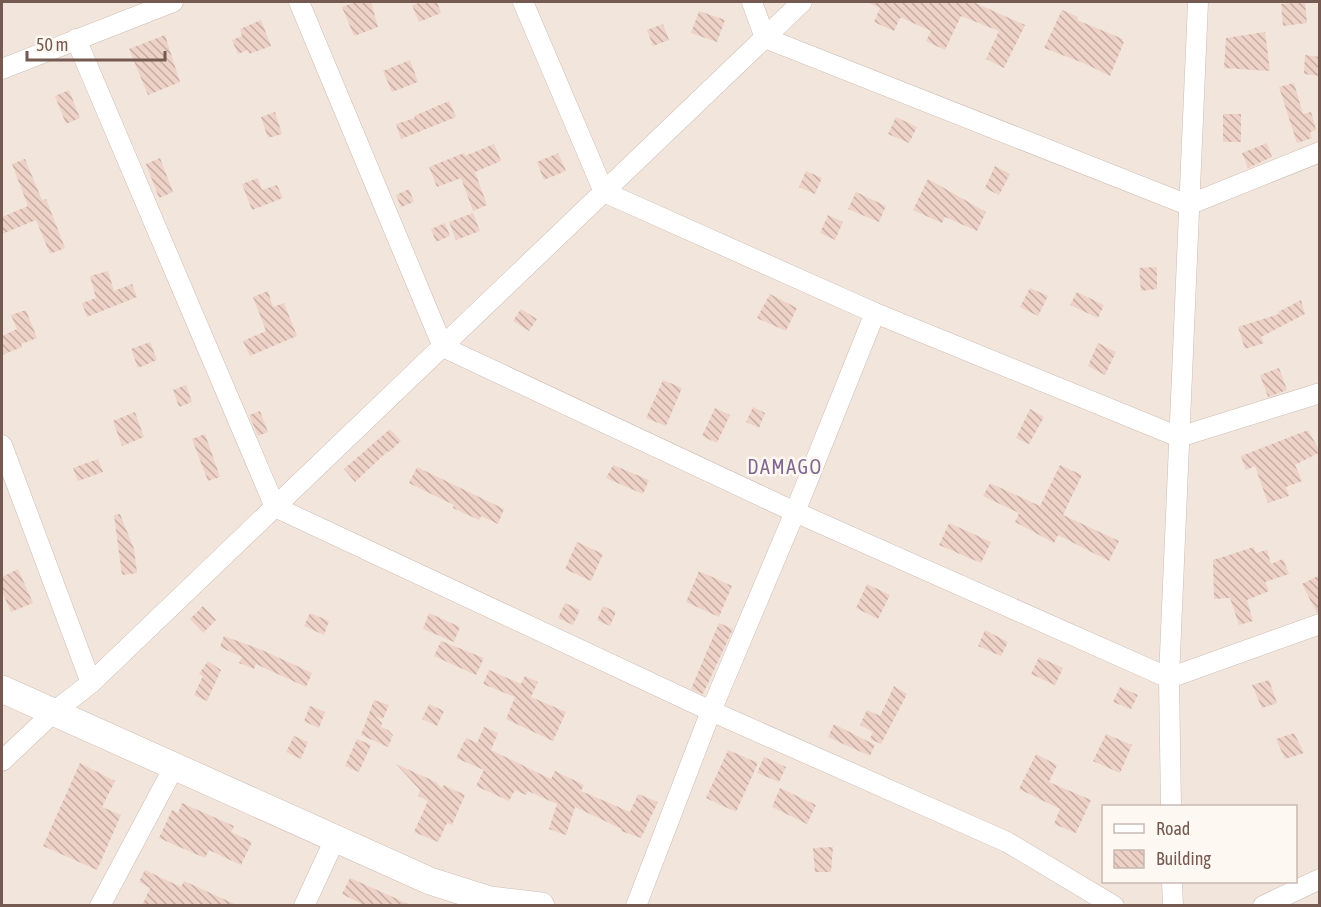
<svg xmlns="http://www.w3.org/2000/svg" width="1321" height="907" font-family="'Asap Condensed',sans-serif">
<style>
.residential{fill:#f2e5db;fill-rule:evenodd}
.building{fill:url(#building-back-hatch)}
.lines{fill:none;stroke-linecap:round;stroke-linejoin:round}
.minor-casing{stroke:#cdbcb3;stroke-width:21}
.secondary-casing{stroke:#d1bdb3;stroke-width:28}
.minor{stroke:#fff;stroke-width:20}
.secondary{stroke:#fff;stroke-width:27}
.labels{text-anchor:middle;stroke-width:5;stroke-linejoin:round;paint-order:stroke}
.quarter-label{font-size:20px;letter-spacing:1.5px;fill:#7f698f;stroke:#fef8f3}
</style>
<defs>
<pattern id="building-back-hatch" width="6" height="6" patternUnits="userSpaceOnUse" patternTransform="scale(1.5)"><rect width="6" height="6" fill="#eed2c7"/><path d="M-1 5l2 2M0 0l6 6M5-1l2 2" fill="none" stroke="#c5ada4"/></pattern>
</defs>
<rect width="100%" height="100%" fill="#fbf4ec"/>
<path class="residential" d="M2,2H1319V905L2,906ZM1104,806H1296V882H1104Z"/>
<g class="building">
<polygon points="356,2 371,2 378,27 354,36 342,7"/>
<polygon points="422,2 437,2 441,13 419,22 412,5"/>
<polygon points="867,2 973,2 1025,25 1004,68 986,59 999,31 961,16 945,50 926,41 931,31 902,18 900,18 894,31 874,22 880,8"/>
<polygon points="1305,2 1307,23 1283,26 1281,4"/>
<polygon points="1062,10 1078,17 1077,20 1123,39 1122,41 1124,42 1110,76 1086,64 1044,48"/>
<polygon points="699,11 725,20 717,42 691,33"/>
<polygon points="261,20 271,46 249,54 248,50 238,54 232,40 242,36 240,29"/>
<polygon points="663,24 669,40 653,46 647,30"/>
<polygon points="1265,32 1270,71 1224,68 1226,38"/>
<polygon points="165,35 180,82 148,95 129,49"/>
<polygon points="1305,55 1320,57 1320,76 1304,74"/>
<polygon points="410,60 418,82 392,92 383,71"/>
<polygon points="1294,83 1303,114 1311,112 1316,130 1310,132 1312,138 1297,143 1279,87"/>
<polygon points="69,90 80,118 66,124 55,96"/>
<polygon points="449,101 456,117 401,139 396,124 415,118 414,116"/>
<polygon points="275,112 282,134 268,138 261,117"/>
<rect x="1223" y="114" width="18" height="28"/>
<polygon points="896,117 917,127 909,143 888,134"/>
<polygon points="1267,143 1272,157 1248,168 1242,153"/>
<polygon points="494,144 501,161 475,172 487,205 473,211 461,178 437,187 429,167 464,153 465,156"/>
<polygon points="558,153 566,171 544,180 537,162"/>
<polygon points="160,158 173,192 159,198 146,164"/>
<polygon points="25,159 42,200 46,199 65,248 50,254 36,220 2,234 2,217 28,206 12,164"/>
<polygon points="995,166 1010,174 999,195 985,188"/>
<polygon points="806,171 822,178 815,194 799,187"/>
<polygon points="258,178 262,190 277,185 283,198 252,210 242,184"/>
<polygon points="928,179 986,212 977,231 945,217 942,223 913,210"/>
<polygon points="409,189 414,202 401,207 396,195"/>
<polygon points="856,192 886,206 879,222 848,209"/>
<polygon points="473,213 480,231 456,240 449,222"/>
<polygon points="828,215 843,222 835,240 820,233"/>
<polygon points="445,223 450,236 436,242 431,229"/>
<polygon points="1157,267 1157,289 1141,291 1139,268"/>
<polygon points="108,271 114,291 132,284 137,297 87,317 82,303 96,298 90,276"/>
<polygon points="1030,288 1048,296 1038,316 1020,307"/>
<polygon points="268,291 273,307 284,303 297,336 250,356 243,341 266,331 253,297"/>
<polygon points="1077,292 1104,305 1098,318 1070,305"/>
<polygon points="770,294 797,308 786,331 757,318"/>
<polygon points="1301,300 1305,314 1261,337 1264,343 1245,349 1238,327 1279,314 1278,312"/>
<polygon points="521,309 537,319 529,331 513,321"/>
<polygon points="26,310 37,338 21,344 22,347 2,355 2,336 17,329 11,315"/>
<polygon points="150,342 157,360 138,368 131,349"/>
<polygon points="1098,343 1116,352 1105,375 1088,366"/>
<polygon points="1279,368 1287,390 1268,397 1260,375"/>
<polygon points="663,380 682,388 666,426 646,418"/>
<polygon points="186,385 192,402 179,407 173,390"/>
<polygon points="753,407 765,413 759,428 746,422"/>
<polygon points="715,408 730,415 717,443 702,436"/>
<polygon points="1030,409 1044,417 1029,444 1016,438"/>
<polygon points="260,411 268,432 258,436 249,415"/>
<polygon points="135,412 144,437 122,446 113,421"/>
<polygon points="390,429 401,441 389,452 388,451 355,482 344,469"/>
<polygon points="1308,430 1320,452 1295,465 1302,481 1286,487 1289,496 1268,503 1255,466 1246,470 1241,456"/>
<polygon points="205,434 220,477 208,481 192,439"/>
<polygon points="98,459 103,472 78,481 73,468"/>
<polygon points="613,465 649,480 643,494 606,478"/>
<polygon points="1060,465 1082,475 1063,515 1119,541 1109,561 1058,535 1054,543 1015,522 1019,513 983,496 990,483 1040,506"/>
<polygon points="417,467 504,509 498,524 481,516 479,520 453,508 454,505 409,483"/>
<polygon points="120,514 134,549 137,573 122,575 114,515"/>
<polygon points="949,523 991,542 981,563 939,545"/>
<polygon points="577,542 603,554 591,581 565,569"/>
<polygon points="1254,547 1256,553 1267,550 1271,564 1283,559 1289,574 1265,582 1269,591 1247,600 1253,621 1239,625 1230,598 1214,599 1213,560"/>
<polygon points="18,569 33,603 11,612 2,591 2,577"/>
<polygon points="699,571 732,586 719,617 686,602"/>
<polygon points="1320,575 1320,612 1317,613 1302,584"/>
<polygon points="867,584 890,595 878,619 856,608"/>
<polygon points="565,603 580,610 573,625 558,618"/>
<polygon points="203,606 216,620 203,633 190,619"/>
<polygon points="603,606 616,612 610,626 597,620"/>
<polygon points="310,613 329,621 324,635 304,626"/>
<polygon points="429,613 460,627 454,642 423,629"/>
<polygon points="719,623 733,629 703,694 691,689"/>
<polygon points="985,630 1008,642 1001,656 978,646"/>
<polygon points="224,636 262,650 312,673 306,687 256,664 254,669 239,663 242,657 220,647"/>
<polygon points="441,641 484,658 476,675 434,656"/>
<polygon points="1039,657 1063,668 1055,685 1031,674"/>
<polygon points="208,661 221,670 207,701 194,695 203,676 199,674"/>
<polygon points="489,670 521,684 525,676 538,682 531,697 566,712 553,741 506,719 515,697 483,684"/>
<polygon points="1269,680 1277,703 1262,708 1252,685"/>
<polygon points="894,686 907,694 881,744 870,739 873,732 860,725 867,710 880,716"/>
<polygon points="1120,687 1138,695 1131,709 1113,702"/>
<polygon points="374,700 389,705 383,719 375,716 382,723 381,727 388,730 393,735 388,747 361,735"/>
<polygon points="429,704 444,711 437,726 422,719"/>
<polygon points="310,706 325,712 319,728 304,721"/>
<polygon points="834,724 875,745 870,756 828,737"/>
<polygon points="484,727 498,733 491,750 551,779 555,771 584,785 581,791 630,812 638,794 658,802 641,838 621,831 622,829 575,807 566,835 549,829 557,804 528,791 526,795 515,790 509,801 476,786 484,770 456,758 466,738 477,743"/>
<polygon points="1294,733 1304,753 1285,759 1276,739"/>
<polygon points="1106,734 1132,745 1120,773 1093,761"/>
<polygon points="294,736 308,742 301,759 286,752"/>
<polygon points="357,739 371,745 359,772 345,766"/>
<polygon points="728,750 758,763 736,812 706,798"/>
<polygon points="1036,754 1057,765 1049,782 1091,800 1076,833 1054,824 1060,809 1019,789"/>
<polygon points="764,757 786,767 779,782 757,773"/>
<polygon points="80,763 115,781 102,807 121,815 97,870 43,846"/>
<polygon points="396,764 436,782 442,789 444,785 465,795 452,825 447,823 438,842 414,832 428,801 418,796 420,790"/>
<polygon points="780,788 816,805 807,824 772,807"/>
<polygon points="182,803 234,826 231,832 252,842 241,865 209,850 205,858 159,838 172,810 178,813"/>
<polygon points="833,847 831,872 815,872 813,848"/>
<polygon points="145,870 181,887 184,881 239,906 142,906 150,888 139,882"/>
<polygon points="350,878 413,906 366,906 342,894"/>
</g>
<g class="lines">
<g class="minor-casing">
<g id="minor">
<polyline points="299,2 443,347 795,512 1169,678 1320,624"/>
<polyline points="523,2 604,192 875,313 1179,437 1320,393"/>
<polyline points="752,2 765,38 1188,205 1320,152"/>
<polyline points="76,39 275,507 711,711 1007,842 1114,906"/>
<polyline points="2,69 173,2"/>
<polyline points="2,445 91,683"/>
<polyline points="2,761 55,711 91,683 802,2"/>
<polyline points="1171,806 1169,678 1198,2"/>
<polyline points="1172,882 1173,906"/>
<polyline points="100,906 174,767"/>
<polyline points="304,906 335,839"/>
<polyline points="636,906 711,711 795,512 875,313"/>
<polyline points="1263,906 1320,879"/>
</g>
</g>
<g class="secondary-casing">
<polyline id="secondary" points="2,689 430,881 490,900 541,906"/>
</g>
<use href="#minor" class="minor"/>
<use href="#secondary" class="secondary"/>
</g>
<g class="labels">
<g class="quarter-label">
<text x="785" y="474">DAMAGO</text>
</g>
</g>
<rect width="1321" height="907" fill="none" stroke="#745a51" stroke-width="6"/>
<rect x="1102" y="805" width="195" height="78" fill="#fef8f3" stroke="#c7b9b2" stroke-width="1.5"/>
<rect x="1114" y="824" width="30" height="9" fill="#ffffff" stroke="#c7b9b2" stroke-width="1.5"/>
<text x="1156" y="835" font-size="18" fill="#745a51">Road</text>
<rect x="1114" y="850" width="30" height="18" fill="url(#building-back-hatch)" stroke="#c7b9b2" stroke-width="1.5"/>
<text x="1156" y="865" font-size="18" fill="#745a51">Building</text>
<path d="M27 51v9h138v-9" fill="none" stroke="#745a51" stroke-width="3"/>
<text x="36" y="51" font-size="18" fill="#745a51" stroke="#fef8f3" stroke-width="4.5" paint-order="stroke">50 m</text>
</svg>
